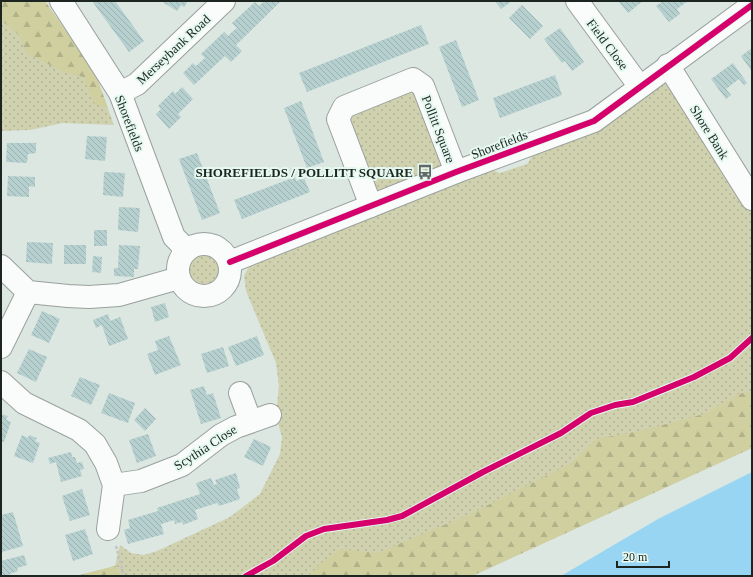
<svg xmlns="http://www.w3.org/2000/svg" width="753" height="577" font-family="'Times New Roman',serif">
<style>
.green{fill:url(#green-dots)}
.forest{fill:url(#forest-firs)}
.water{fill:#97d5f3}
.building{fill:url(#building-back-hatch)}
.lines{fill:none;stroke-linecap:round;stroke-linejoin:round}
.minor-casing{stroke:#99a19d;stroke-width:24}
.path{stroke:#c2c5c4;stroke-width:2.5;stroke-dasharray:3 2;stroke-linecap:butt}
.minor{stroke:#fafbfb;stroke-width:22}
.cycleway-casing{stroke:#e5f9f0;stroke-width:8}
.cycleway{stroke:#d6006c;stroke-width:6}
.labels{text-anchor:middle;stroke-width:4;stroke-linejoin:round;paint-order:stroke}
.street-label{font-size:13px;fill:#1d2521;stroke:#e5f9f0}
.poi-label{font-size:13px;font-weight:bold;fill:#1d2521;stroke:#e5f9f0;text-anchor:end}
</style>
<defs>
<pattern id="green-dots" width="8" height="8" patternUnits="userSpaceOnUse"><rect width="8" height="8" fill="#d0d1af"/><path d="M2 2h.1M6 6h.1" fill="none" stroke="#b2b396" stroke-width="1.8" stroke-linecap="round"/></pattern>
<pattern id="forest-firs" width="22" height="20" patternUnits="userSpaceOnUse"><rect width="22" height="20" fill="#cfcfa0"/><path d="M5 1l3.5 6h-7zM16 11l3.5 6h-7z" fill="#b1b28a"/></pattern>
<pattern id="building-back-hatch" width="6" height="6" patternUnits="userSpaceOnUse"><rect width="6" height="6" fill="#b5d0cf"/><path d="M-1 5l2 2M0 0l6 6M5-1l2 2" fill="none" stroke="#9bb2b1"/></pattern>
</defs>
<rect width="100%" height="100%" fill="#dce7e2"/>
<g class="green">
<polygon points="1,1 45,1 95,73 114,125 63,123 30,130 1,131"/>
<polygon points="666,81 671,82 752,211 752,448 472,576 76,576 115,566 120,545 131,553 144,555 157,551 230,517 260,494 280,454 282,437 276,416 279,386 276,363 246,291 244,276 250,265 492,170 500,173 527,164 535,152"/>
<polygon points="403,90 416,92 444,166 378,191 375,190 347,118 349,114"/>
<circle cx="203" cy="271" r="16"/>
</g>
<g class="forest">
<polygon points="1,1 45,1 95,73 108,108 94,104 83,77 64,72 26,53 19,35 1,20"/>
<polygon points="752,392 752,448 472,576 308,576 320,564 340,549 377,553 468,515 570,464 596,439 640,431 704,414 738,394"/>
<polygon points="116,566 119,576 76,576 111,567"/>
</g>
<polygon class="water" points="752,472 752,576 561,576 658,519"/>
<g class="building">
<polygon points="92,1 115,1 144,41 129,52"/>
<polygon points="165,1 188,1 184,7 181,5 177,11 164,3"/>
<polygon points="264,1 281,1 236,45 242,51 231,62 225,56 194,85 183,73 193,63 196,66 205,58 201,54 224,32 228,36 232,32 237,28 232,23 255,2 259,6"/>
<polygon points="495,1 512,1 501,9"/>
<polygon points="618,1 643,1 628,13"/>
<polygon points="663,1 688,1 677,9 680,14 669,22 656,6"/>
<polygon points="522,5 543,26 530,39 509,18"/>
<polygon points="421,25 429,44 307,92 299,73"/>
<polygon points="560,28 584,62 572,71 565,61 562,63 544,39"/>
<polygon points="456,40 479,100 462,107 439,47"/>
<polygon points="752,48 752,72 741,56"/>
<polygon points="733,63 747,83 744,85 739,79 726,89 731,95 726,99 711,79"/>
<polygon points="555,75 562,95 500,118 493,98"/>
<polygon points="182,87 193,99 178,114 181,117 169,129 156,114 161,109 158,106 173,91 175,94"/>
<polygon points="301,101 324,162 307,168 284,108"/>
<polygon points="87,136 107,137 105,161 85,159"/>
<polygon points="7,143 36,143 36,153 28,154 27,163 6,162"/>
<polygon points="197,153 220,213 202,220 179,159"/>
<polygon points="104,172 125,173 123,197 103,195"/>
<polygon points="8,176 35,177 35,187 29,186 29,197 7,196"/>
<polygon points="295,177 296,181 304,178 310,192 242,219 234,200"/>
<polygon points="119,207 140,208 138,232 118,230"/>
<rect x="94" y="230" width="13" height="16"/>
<polygon points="27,242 53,243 52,264 26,262"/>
<rect x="64" y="245" width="22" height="19"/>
<polygon points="119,245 140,246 138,269 134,269 134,277 114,276 114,268 118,268"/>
<polygon points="93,256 102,257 101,273 92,272"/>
<polygon points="165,303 169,317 155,322 151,307"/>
<polygon points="42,311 60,319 49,343 31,335"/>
<polygon points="108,314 110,321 120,317 128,339 109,346 102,325 96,328 93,320"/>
<polygon points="169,336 181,365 155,375 147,354 158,350 155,341"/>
<polygon points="257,336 264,355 236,366 228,347"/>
<polygon points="223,347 229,366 207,373 201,354"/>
<polygon points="29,349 47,357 36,382 17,373"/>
<polygon points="80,377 100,385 91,405 71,396"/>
<polygon points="204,386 207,395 213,393 221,418 201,424 190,390"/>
<polygon points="109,393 135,403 128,423 101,413"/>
<polygon points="145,408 156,419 145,431 134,420"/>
<polygon points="1,414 8,416 6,420 11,422 4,442 1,441"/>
<polygon points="148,434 156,456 137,463 129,440"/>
<polygon points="22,435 28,438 29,435 37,438 35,441 40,443 33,463 14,456"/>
<polygon points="254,439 271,447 263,466 244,457"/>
<polygon points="71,452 72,457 75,457 77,463 82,462 84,469 80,470 82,476 61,482 56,462 50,464 48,458"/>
<polygon points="236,473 240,488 237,489 240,499 219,506 217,503 195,510 198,519 183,525 182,522 175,524 174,520 161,524 164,534 128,544 124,530 130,528 128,520 158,511 157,508 200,494 196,483 211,478 214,485 217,484 215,480"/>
<polygon points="82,489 90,515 70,521 62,496"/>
<polygon points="13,512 23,546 2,552 1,515"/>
<polygon points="85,529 93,554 73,561 65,535"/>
<polygon points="24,555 27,565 17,568 18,571 10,574 10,576 1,576 1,561"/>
</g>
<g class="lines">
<g class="minor-casing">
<g id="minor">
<polyline points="61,1 120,93 174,237 187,250"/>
<polyline points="577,1 640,87"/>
<polyline points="668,65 752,199"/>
<polyline points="120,93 137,84 224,1"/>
<polyline points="371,206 338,119 344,107 413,79 423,86 456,172"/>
<circle cx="204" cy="270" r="26"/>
<polyline points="230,262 456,172 594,121 752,5"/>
<polyline points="1,266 28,292 68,296 89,297 119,295 179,278"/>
<polyline points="1,347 28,292"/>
<polyline points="1,382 24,403 79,430 95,444 106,463 114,485 108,529"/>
<polyline points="240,393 250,420"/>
<polyline points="114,485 141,481 182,465 221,435 236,427 270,415"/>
</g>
</g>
<polyline class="path" points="116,546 124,576"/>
<use href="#minor" class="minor"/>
<g class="cycleway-casing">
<g id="cycleway">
<polyline points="230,262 456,172 594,121 752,5"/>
<polyline points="246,576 273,561 306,536 324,529 387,520 402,516 483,472 561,433 591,413 615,405 633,402 694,377 730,358 752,338"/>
</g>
</g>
<use href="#cycleway" class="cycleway"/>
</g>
<defs>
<g id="bus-bare" transform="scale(1.2)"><path d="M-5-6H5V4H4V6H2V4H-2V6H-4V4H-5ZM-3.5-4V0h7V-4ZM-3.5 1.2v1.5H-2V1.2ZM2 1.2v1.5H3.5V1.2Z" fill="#606965" stroke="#e5f9f0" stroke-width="2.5" paint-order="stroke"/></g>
</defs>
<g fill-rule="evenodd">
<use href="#bus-bare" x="425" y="172"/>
</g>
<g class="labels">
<g class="street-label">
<text transform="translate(608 44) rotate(53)" y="5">Field Close</text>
<text transform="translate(173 49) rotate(-43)" y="5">Merseybank Road</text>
<text transform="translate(130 123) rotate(69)" y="5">Shorefields</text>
<text transform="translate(439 129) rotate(69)" y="5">Pollitt Square</text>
<text transform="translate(710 132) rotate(58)" y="5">Shore Bank</text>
<text transform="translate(499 144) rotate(-21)" y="5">Shorefields</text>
<text transform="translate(205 447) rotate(-33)" y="5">Scythia Close</text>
</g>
<g class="poi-label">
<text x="413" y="177">SHOREFIELDS / POLLITT SQUARE</text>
</g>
</g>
<rect width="753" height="577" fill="none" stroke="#1d2521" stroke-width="4"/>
<path d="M617 561v6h52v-6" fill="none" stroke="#1d2521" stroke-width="2"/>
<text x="623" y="561" font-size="12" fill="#1d2521" stroke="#e5f9f0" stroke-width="3" paint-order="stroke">20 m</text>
</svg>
